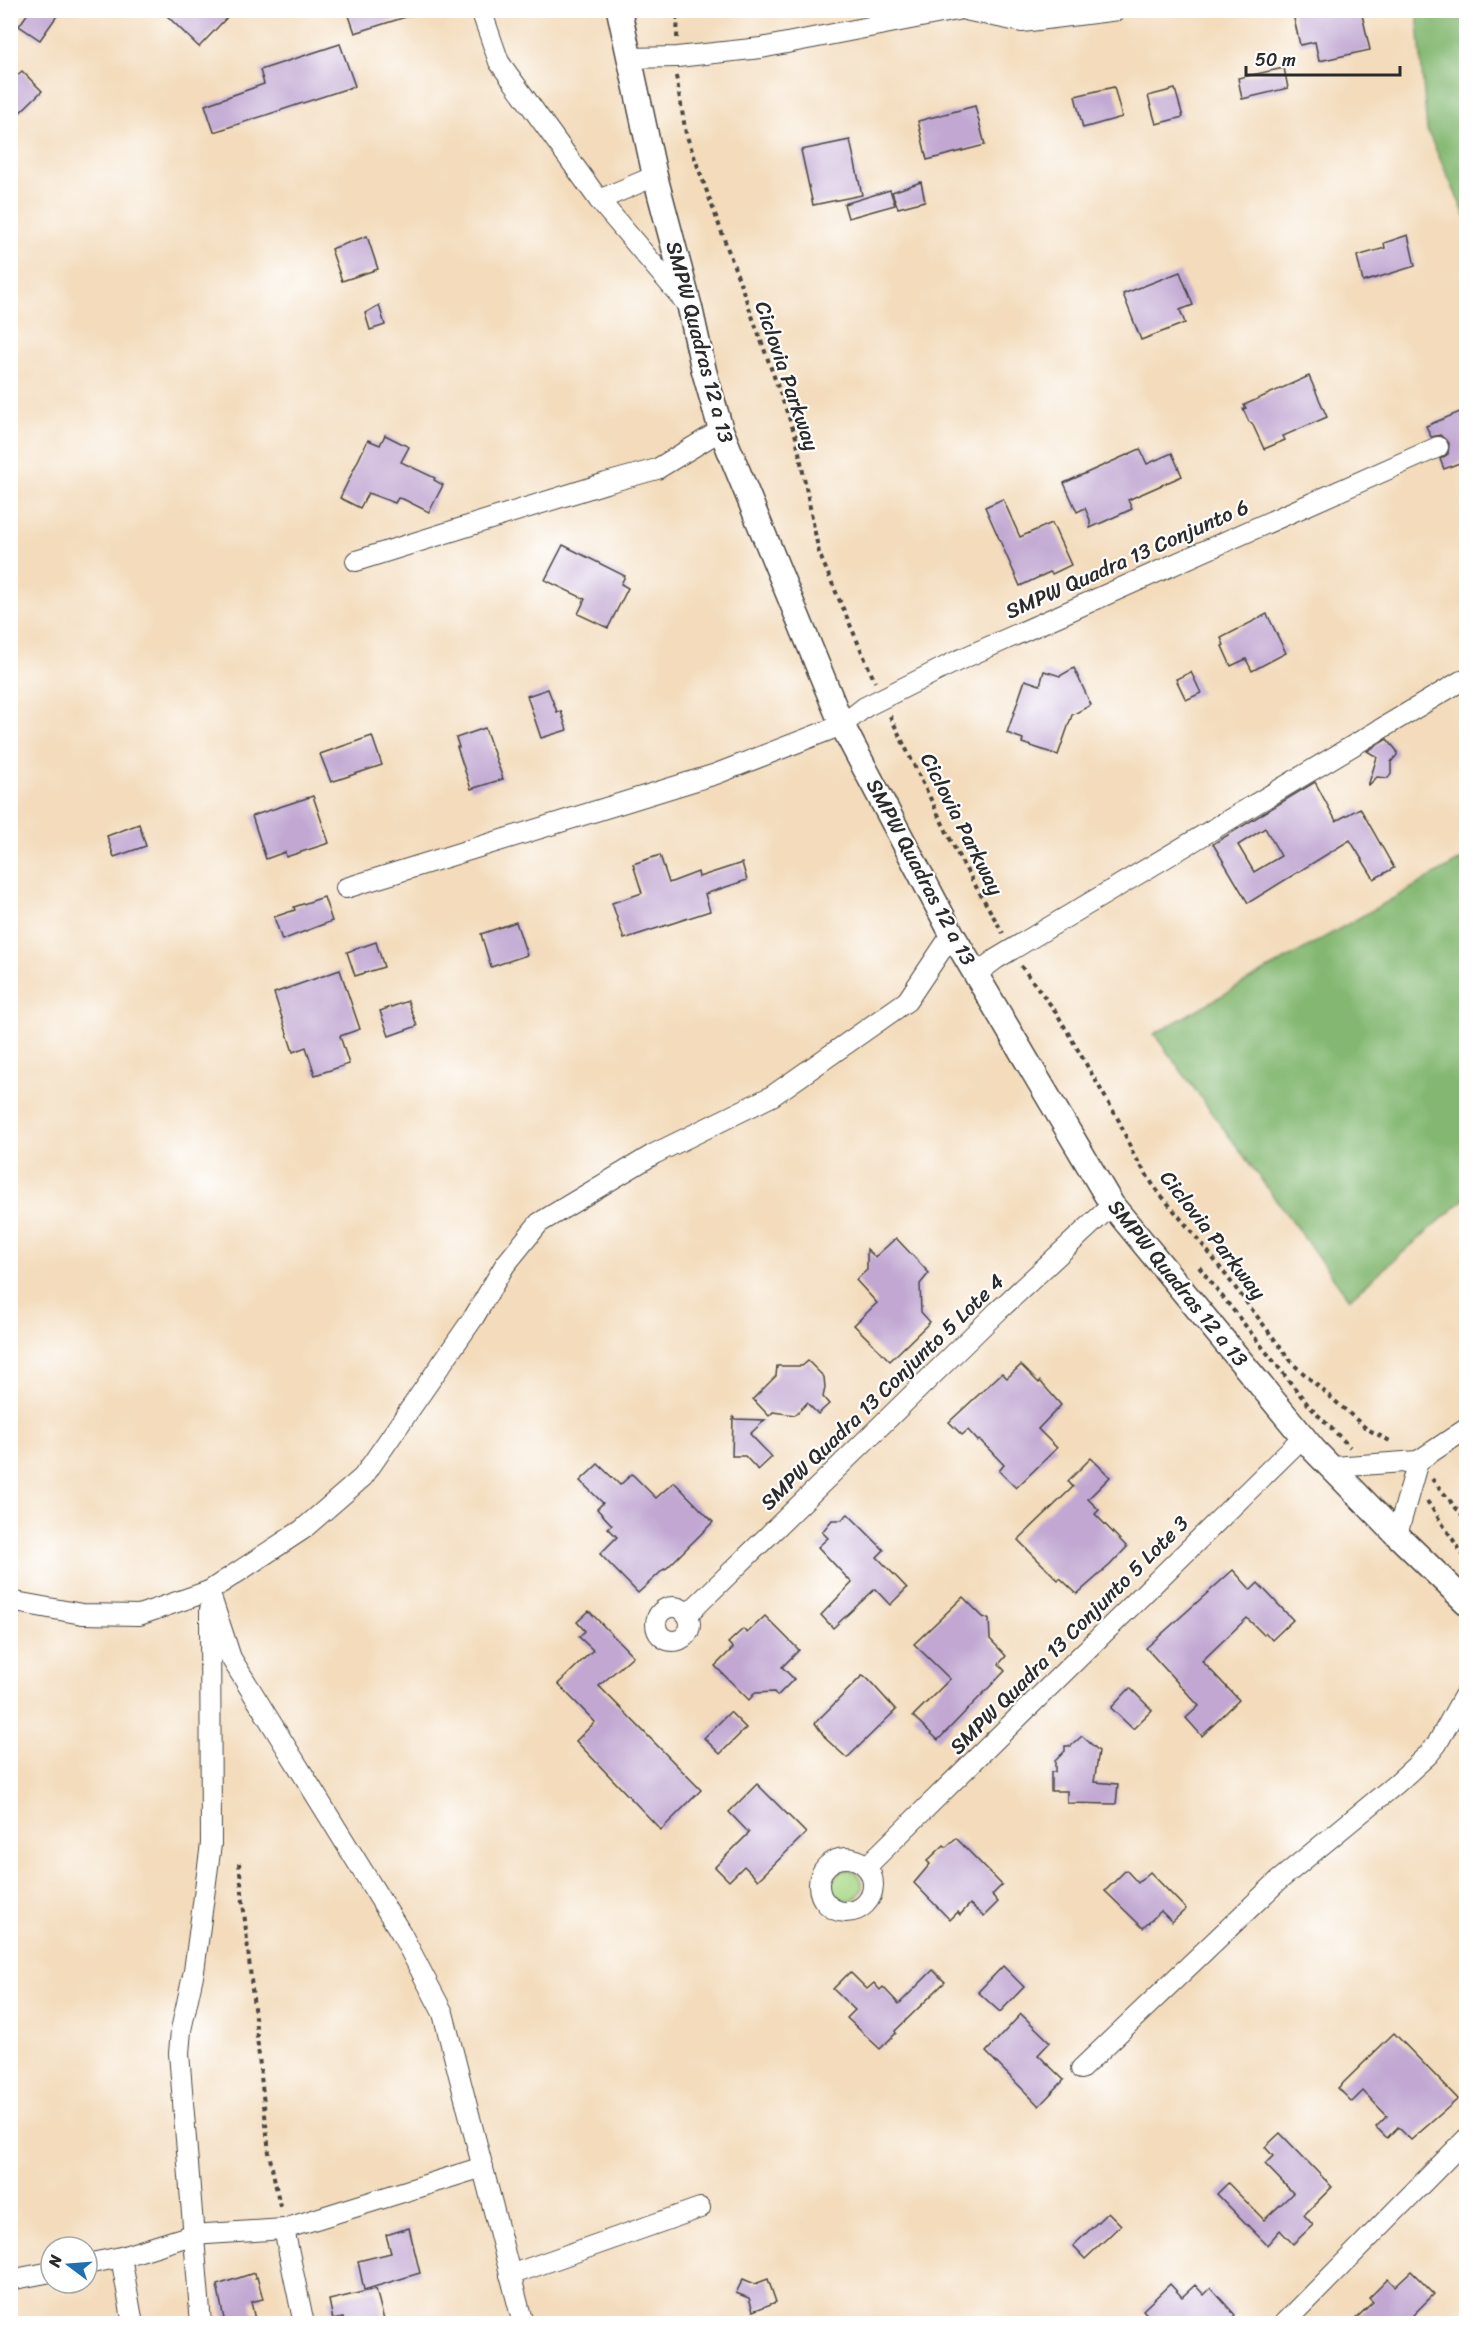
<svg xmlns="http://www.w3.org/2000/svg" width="1477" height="2334" font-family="Sriracha,sans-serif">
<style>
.green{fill:#a6d785;stroke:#688158;stroke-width:1.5}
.forest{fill:#84b872;stroke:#58724e;stroke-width:1.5}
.building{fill:#c1a7d2;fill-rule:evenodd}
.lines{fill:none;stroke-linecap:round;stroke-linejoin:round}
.minor-casing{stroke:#494541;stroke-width:22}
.tertiary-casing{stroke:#494541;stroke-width:27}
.path{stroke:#494541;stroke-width:4;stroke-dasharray:4.5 4.5;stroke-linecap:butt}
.minor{stroke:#fff;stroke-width:20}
.tertiary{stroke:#fff;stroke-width:24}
.labels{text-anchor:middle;stroke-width:4.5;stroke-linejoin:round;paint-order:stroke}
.street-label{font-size:21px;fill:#2b2b2b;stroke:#fff}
</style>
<rect width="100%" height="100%" fill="#fff"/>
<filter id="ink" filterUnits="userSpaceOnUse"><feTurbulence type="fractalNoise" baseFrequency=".0167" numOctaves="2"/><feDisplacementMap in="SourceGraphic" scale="12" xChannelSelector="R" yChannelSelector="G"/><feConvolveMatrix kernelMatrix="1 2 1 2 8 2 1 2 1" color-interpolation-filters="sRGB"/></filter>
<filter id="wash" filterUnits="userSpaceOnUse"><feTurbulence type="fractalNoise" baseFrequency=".008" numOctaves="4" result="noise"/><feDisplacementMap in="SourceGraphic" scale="24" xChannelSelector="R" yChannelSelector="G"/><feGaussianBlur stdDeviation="1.35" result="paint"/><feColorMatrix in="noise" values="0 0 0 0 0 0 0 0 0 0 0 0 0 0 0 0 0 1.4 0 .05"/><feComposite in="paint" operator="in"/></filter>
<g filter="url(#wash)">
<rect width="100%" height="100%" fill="#f3dbbb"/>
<circle class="green" cx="847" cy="1885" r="15"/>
<g class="forest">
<polygon points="1417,11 1466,11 1466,217 1427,130"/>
<polygon points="1466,857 1466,1198 1349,1299 1154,1034"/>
</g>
<g id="blocks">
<g class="building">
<polygon points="30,10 61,10 40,40 19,26"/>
<polygon points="161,10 234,10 199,47"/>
<polygon points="347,10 414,10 415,14 355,33"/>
<polygon points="1292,10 1361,10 1370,50 1319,61 1315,42 1300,45"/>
<polygon points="340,44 355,86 214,132 205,105 264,84 260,70"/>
<polygon points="1284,68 1288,88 1242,99 1238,78"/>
<polygon points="22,71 42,91 10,122 10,82"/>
<polygon points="1114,87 1122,117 1083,128 1075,96"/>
<polygon points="1175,89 1183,117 1156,124 1148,96"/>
<polygon points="975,106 985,145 927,160 918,121"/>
<polygon points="850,140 862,195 813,205 801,150"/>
<polygon points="921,182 925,201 898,208 892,192"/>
<polygon points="890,190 895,205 848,218 844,204"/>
<polygon points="1408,235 1415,266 1363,282 1357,256 1385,248 1384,243"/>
<polygon points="367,236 378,269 342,281 331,249"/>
<polygon points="1180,272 1193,305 1180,310 1185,323 1141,340 1123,294"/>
<polygon points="379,305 385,325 370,330 365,313"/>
<polygon points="1309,376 1327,417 1283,436 1285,440 1264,449 1252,423 1249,422 1243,409 1246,408 1244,405"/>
<polygon points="1467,409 1467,460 1444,469 1440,459 1448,454 1449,443 1440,435 1431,437 1426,426"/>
<polygon points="385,435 409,447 401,462 435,478 434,480 443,485 429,512 403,499 398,498 395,503 368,493 360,508 340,498 368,440 380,445"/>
<polygon points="1140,449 1147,464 1172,453 1182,476 1128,500 1132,509 1090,528 1090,520 1085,508 1077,512 1064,483"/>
<polygon points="1003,499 1020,537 1052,523 1071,565 1052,574 1050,572 1020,586 985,507"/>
<polygon points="563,545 625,576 621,584 628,588 608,628 578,614 585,599 545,580"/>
<polygon points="1267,614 1286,653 1252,671 1246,659 1231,666 1222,646 1224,645 1221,638"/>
<polygon points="1074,668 1091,705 1072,715 1058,755 1022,743 1023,739 1007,733 1025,680 1040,685 1044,671 1060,676"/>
<polygon points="1191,672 1201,693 1186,700 1176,679"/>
<polygon points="548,689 557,712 561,711 567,730 541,738 527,696"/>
<polygon points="485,728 503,779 471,789 457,747 459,747 456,738"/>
<polygon points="372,736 382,765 331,782 320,754"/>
<polygon points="1387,739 1397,751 1397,755 1391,762 1391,774 1388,778 1377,777 1368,786 1377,757 1367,751"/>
<path d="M1315,782L1336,821L1360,808L1394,868L1374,879L1350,840L1248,903L1213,844ZM1265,828L1281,856L1254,872L1238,845Z"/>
<polygon points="313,796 329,843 286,857 285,852 266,859 252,816"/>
<polygon points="139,824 146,846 114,857 107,836"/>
<polygon points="660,855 669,883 698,872 699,877 742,863 747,880 705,894 710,911 624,939 612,903 642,893 633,864"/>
<polygon points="324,897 332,921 282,940 274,917 295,910 294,907"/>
<polygon points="516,922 527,955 491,967 481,934"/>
<polygon points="376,942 384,967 355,976 347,952"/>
<polygon points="340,970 360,1029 340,1036 349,1064 315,1075 306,1047 293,1052 274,993"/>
<polygon points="408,1001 417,1026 389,1036 380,1011"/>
<polygon points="896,1238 929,1273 920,1284 921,1312 930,1322 890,1361 854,1325 877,1303 856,1280 867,1270 867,1249 875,1257"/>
<polygon points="808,1361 824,1377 825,1388 823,1397 829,1404 818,1414 807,1403 795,1415 773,1412 769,1416 753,1399 776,1376 777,1366 802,1366"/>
<polygon points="1021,1365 1039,1383 1040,1381 1061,1405 1038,1429 1057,1448 1016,1488 999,1471 1004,1465 980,1440 978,1441 968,1430 962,1435 949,1422 1002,1373 1007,1378"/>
<polygon points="733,1417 735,1419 765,1420 750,1434 772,1457 758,1470 745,1456 732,1456"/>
<polygon points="1091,1458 1110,1477 1088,1499 1099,1510 1095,1514 1127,1547 1110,1565 1077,1594 1060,1578 1058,1580 1018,1540 1073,1487 1068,1481"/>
<polygon points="598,1464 620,1485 632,1474 656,1498 674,1482 713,1522 665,1570 664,1569 638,1593 600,1554 617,1537 608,1528 612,1525 597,1509 603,1503 580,1481"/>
<polygon points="848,1514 884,1550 877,1557 907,1588 890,1605 875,1589 833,1628 821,1615 852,1583 818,1547 828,1538 822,1532 832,1520 841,1520"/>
<polygon points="1233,1570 1251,1590 1258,1583 1293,1620 1272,1640 1266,1633 1264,1635 1247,1618 1202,1661 1239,1700 1202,1736 1186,1718 1199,1706 1146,1648"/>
<polygon points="963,1597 983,1617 989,1619 990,1639 1006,1656 999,1664 1005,1671 938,1740 913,1716 950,1679 914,1644"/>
<polygon points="589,1611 633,1656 599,1686 701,1790 661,1830 576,1741 595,1722 558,1684 593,1650 579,1637 585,1631 577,1622"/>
<polygon points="765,1616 799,1650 782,1667 794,1679 777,1696 774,1692 755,1693 749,1700 715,1666 733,1648 728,1643 743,1629 747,1633"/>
<polygon points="862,1676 867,1678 896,1710 847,1758 827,1740 815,1723"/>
<polygon points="1130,1688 1152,1710 1133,1729 1111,1708"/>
<polygon points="730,1712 746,1728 720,1754 704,1738"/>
<polygon points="1082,1736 1099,1751 1094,1782 1118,1784 1116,1804 1067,1803 1067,1791 1051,1791 1051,1772 1055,1772 1055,1761 1065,1751 1065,1746 1071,1746"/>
<polygon points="757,1784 806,1833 758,1880 744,1866 729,1881 715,1867 749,1833 729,1812"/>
<polygon points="956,1838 1002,1885 992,1895 998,1902 984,1916 970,1904 960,1915 958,1912 950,1920 914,1883 930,1864 927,1861 944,1845 946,1847"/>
<polygon points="1126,1870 1138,1883 1150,1872 1186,1909 1172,1922 1161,1911 1143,1928 1105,1891"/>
<polygon points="1003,1966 1024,1987 1000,2012 978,1992"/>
<polygon points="933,1970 945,1982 895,2031 896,2033 880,2049 847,2018 855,2010 833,1989 850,1972 867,1989 874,1983 880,1990 883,1987 899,2004"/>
<polygon points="1021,2014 1050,2042 1038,2055 1064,2080 1039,2106 986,2052"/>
<polygon points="1394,2033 1458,2099 1411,2140 1398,2127 1387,2138 1376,2127 1387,2116 1363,2091 1352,2102 1338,2088"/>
<polygon points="1280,2133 1332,2187 1304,2215 1313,2225 1293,2244 1280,2230 1267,2245 1217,2194 1228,2183 1264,2220 1293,2193 1265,2164 1273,2156 1265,2147"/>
<polygon points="1108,2212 1121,2225 1085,2259 1073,2246"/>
<polygon points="409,2228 420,2273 364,2290 358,2261 391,2253 386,2235"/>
<polygon points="1411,2271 1434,2294 1413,2315 1421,2324 1350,2324 1373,2302 1369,2298 1388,2279 1395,2286"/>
<polygon points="254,2273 255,2278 257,2277 263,2299 251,2302 256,2324 225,2324 217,2285"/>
<polygon points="743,2279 755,2284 768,2279 776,2302 753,2311 749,2298 736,2293"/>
<polygon points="1170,2284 1182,2297 1195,2285 1204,2295 1211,2288 1235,2315 1227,2324 1156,2324 1143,2310"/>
<polygon points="376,2289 385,2324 344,2324 343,2318 333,2320 329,2300"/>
</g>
</g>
</g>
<g filter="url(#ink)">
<use href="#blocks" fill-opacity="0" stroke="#494541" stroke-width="1.5"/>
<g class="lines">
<g class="minor-casing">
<g id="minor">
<polyline points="481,10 499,62 599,200 686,303"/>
<polyline points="965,10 1022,22 1118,10"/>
<polyline points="628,58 677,57 761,48 957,10"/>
<polyline points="599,200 655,176"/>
<polyline points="356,561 606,483 657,469 721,430"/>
<polyline points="346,888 716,774 842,725 865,707 957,661 1438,447"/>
<polyline points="976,974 996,959 1461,681"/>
<polyline points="1333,1467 1418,1461 1466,1429"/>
<polyline points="1397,1535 1418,1461"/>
<polyline points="209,1591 231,1658 401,1933 443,2013 523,2324"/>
<polyline points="10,1601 82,1614 139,1615 209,1591 302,1530 363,1477 474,1317 505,1265 539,1223 654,1154 772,1096 907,1001 952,934"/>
<circle cx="673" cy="1624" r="17"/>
<polyline points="687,1615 998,1311 1112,1205"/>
<circle cx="846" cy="1885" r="27"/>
<polyline points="866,1867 1304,1436"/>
<polyline points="1081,2069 1278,1881 1396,1784 1429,1754 1437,1744 1466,1692"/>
<polyline points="284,2229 304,2324"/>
<polyline points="121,2257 133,2324"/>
<polyline points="87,2264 121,2257 192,2235 284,2229 483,2167"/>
<polyline points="510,2275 700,2208"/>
<polyline points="10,2280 51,2272"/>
<polyline points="201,2324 179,2053 181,2030 194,1971 211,1844 210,1609"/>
<polyline points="1284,2324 1466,2139"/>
</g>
</g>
<g class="tertiary-casing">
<polyline id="tertiary" points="619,10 655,176 690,308 704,371 721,430 842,725 952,934 1112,1205 1314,1450 1397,1535 1466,1602"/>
</g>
<g class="path">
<polyline points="677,38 678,10"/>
<polyline points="676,76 686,134 796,437 819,553 875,682"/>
<polyline points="890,716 960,859 1003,933"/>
<polyline points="1021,966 1056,1012 1119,1121 1134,1155 1155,1188 1206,1249 1294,1365 1367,1429 1392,1442"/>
<polyline points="1199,1267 1309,1406 1350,1447"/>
<polyline points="1432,1479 1466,1520"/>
<polyline points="1427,1501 1466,1559"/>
<polyline points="239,1863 269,2153 281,2211"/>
</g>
<use href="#minor" class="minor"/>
<use href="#tertiary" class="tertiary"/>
</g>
</g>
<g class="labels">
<g class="street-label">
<text transform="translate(700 342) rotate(75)" y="7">SMPW Quadras 12 a 13</text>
<text transform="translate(787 376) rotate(71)" y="7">Ciclovia Parkway</text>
<text transform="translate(1127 559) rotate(-24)" y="7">SMPW Quadra 13 Conjunto 6</text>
<text transform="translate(962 824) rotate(63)" y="7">Ciclovia Parkway</text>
<text transform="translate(921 872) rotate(62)" y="7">SMPW Quadras 12 a 13</text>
<text transform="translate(1213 1235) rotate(52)" y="7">Ciclovia Parkway</text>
<text transform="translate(1178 1283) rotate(51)" y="7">SMPW Quadras 12 a 13</text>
<text transform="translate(882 1392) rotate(-44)" y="7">SMPW Quadra 13 Conjunto 5 Lote 4</text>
<text transform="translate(1069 1635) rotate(-45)" y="7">SMPW Quadra 13 Conjunto 5 Lote 3</text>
</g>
</g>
<rect width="1477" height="2334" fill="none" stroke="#fff" stroke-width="36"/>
<g transform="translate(69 2265) rotate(286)"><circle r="28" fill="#ffffff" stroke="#aaaaaa" stroke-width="1.5"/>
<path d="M0-4.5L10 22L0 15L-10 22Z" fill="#1f6fb2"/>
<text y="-9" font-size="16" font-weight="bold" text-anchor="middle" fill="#2b2b2b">N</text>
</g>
<path d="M1246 66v9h154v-9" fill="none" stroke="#2b2b2b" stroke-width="3"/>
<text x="1255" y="66" font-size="18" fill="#2b2b2b" stroke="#ffffff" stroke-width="4.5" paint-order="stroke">50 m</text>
</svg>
